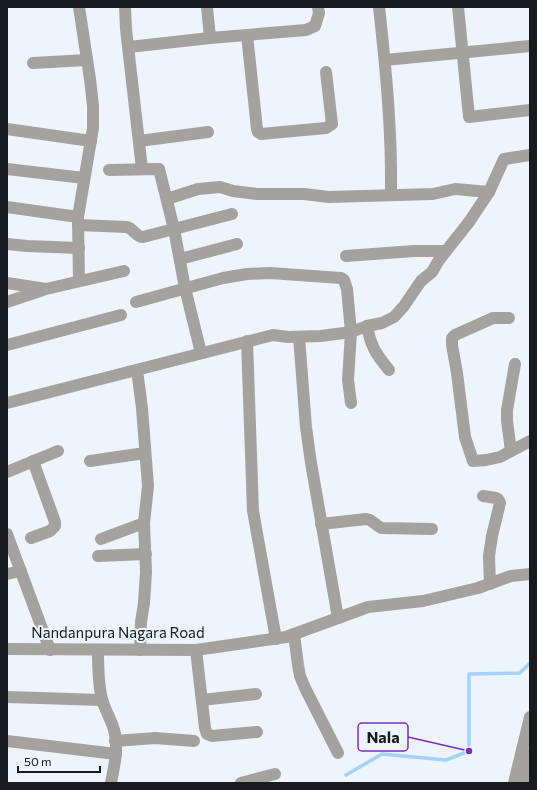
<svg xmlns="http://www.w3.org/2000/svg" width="537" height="790" font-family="Commissioner,sans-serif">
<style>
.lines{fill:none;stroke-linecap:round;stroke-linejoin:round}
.stream{stroke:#a4d2fa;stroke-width:3.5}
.minor{stroke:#a4a29e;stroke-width:12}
.labels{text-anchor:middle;stroke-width:4;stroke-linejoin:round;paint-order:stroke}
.street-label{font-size:15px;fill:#181a1d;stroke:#eef4fd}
.leader{fill:none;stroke:#7b2cbf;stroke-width:1.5}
.callout-dot{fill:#7b2cbf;stroke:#eef4fd;stroke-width:1.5}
.callout{fill:#eef4fd;stroke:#7b2cbf;stroke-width:1.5}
.callout-label{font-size:16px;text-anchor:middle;font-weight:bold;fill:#181a1d}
</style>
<rect width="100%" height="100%" fill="#eef4fd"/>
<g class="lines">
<polyline class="stream" points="346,775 382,754 446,760 469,751 469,674 520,673 530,663"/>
<g class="minor">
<polyline points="125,7 126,29 142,169"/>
<polyline points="207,7 210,38"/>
<path d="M379,7C386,70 392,132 391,195"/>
<polyline points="458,7 469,117 530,110"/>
<polyline points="247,35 257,129 258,132 261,134 326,128 332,124 326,72"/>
<polyline points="129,47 210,38 306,30 315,26 319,13 318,7"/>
<polyline points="385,60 530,46"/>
<polyline points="33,63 87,60"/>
<polyline points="7,129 91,141"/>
<polyline points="139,141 208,132"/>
<polyline points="7,169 84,178"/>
<polyline points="109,170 159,169 174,229 185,288 201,353"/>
<polyline points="167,199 198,189 220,187 233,191 257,194 304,194 329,197 433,194 455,189 489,192"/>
<polyline points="7,207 78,217"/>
<path d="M78,225L127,227C134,229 136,237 143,237L232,214"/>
<polyline points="7,244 27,246 79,248"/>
<polyline points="346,256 414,251 446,251"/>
<polyline points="180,259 237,244"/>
<polyline points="79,281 78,217 93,128 93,106 90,79 79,7"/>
<polyline points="7,283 46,289 124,271"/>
<polyline points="7,302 43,290"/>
<polyline points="136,302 223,278 247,274 270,273 341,278 344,280 347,289 351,332 348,380 351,403"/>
<polyline points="509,318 493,318 455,335 452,338 452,345 457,373 465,437 473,461 486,460 500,457 530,441"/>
<path d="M367,326C371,347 376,354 389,370"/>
<polyline points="299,337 306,427 311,463 338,618"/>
<polyline points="247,341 253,511 276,639"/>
<polyline points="7,345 121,315"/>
<polyline points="137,370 142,408 148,486 144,523 146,572 144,603 141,622 140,650"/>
<polyline points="7,403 273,335 288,337 321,336 351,332 367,326 382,323 394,317 404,306 421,281 432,272 439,260 469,222 489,192 504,159 530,155"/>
<polyline points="511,451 507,421 507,410 515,364"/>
<polyline points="90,461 145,453"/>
<polyline points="7,472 58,451"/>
<polyline points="483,496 496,498 498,499 500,503 492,536 489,556 490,584"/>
<polyline points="321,524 366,519 370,520 381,528 432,529"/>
<polyline points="7,534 50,650"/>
<polyline points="31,538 50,531 55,526 55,522 33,461"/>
<polyline points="101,539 144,523"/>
<polyline points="98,556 146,554"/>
<polyline points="7,574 21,571"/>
<polyline points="294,634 298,665 300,676 305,688 338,753"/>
<polyline points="7,649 196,650 286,637 368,607 423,601 478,588 511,576 530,574"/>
<path d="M98,650C98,666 98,684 102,699C105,711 113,722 115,734C118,751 114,767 111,783"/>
<polyline points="196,650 205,728 207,734 212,736 257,732"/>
<polyline points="7,697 102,700"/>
<polyline points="202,700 256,694"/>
<polyline points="7,741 116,754"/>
<polyline points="115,741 155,738 194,741"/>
<polyline points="241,783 275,774"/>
<polyline points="514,783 530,717"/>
<polyline points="524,783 530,754"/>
</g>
</g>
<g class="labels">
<g class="street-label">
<text x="118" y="638">Nandanpura Nagara Road</text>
</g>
</g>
<path class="leader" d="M469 751L408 737"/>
<circle class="callout-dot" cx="469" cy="751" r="4"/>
<rect class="callout" x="358" y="723" width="50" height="28" rx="4"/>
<g class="callout-label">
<text x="383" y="743">Nala</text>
</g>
<rect width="537" height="790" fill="none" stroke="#181a1d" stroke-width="16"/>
<path d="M18 766v6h82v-6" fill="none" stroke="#181a1d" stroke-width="2"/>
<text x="24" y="766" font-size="12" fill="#181a1d" stroke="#eef4fd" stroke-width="3" paint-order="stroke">50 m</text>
</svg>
